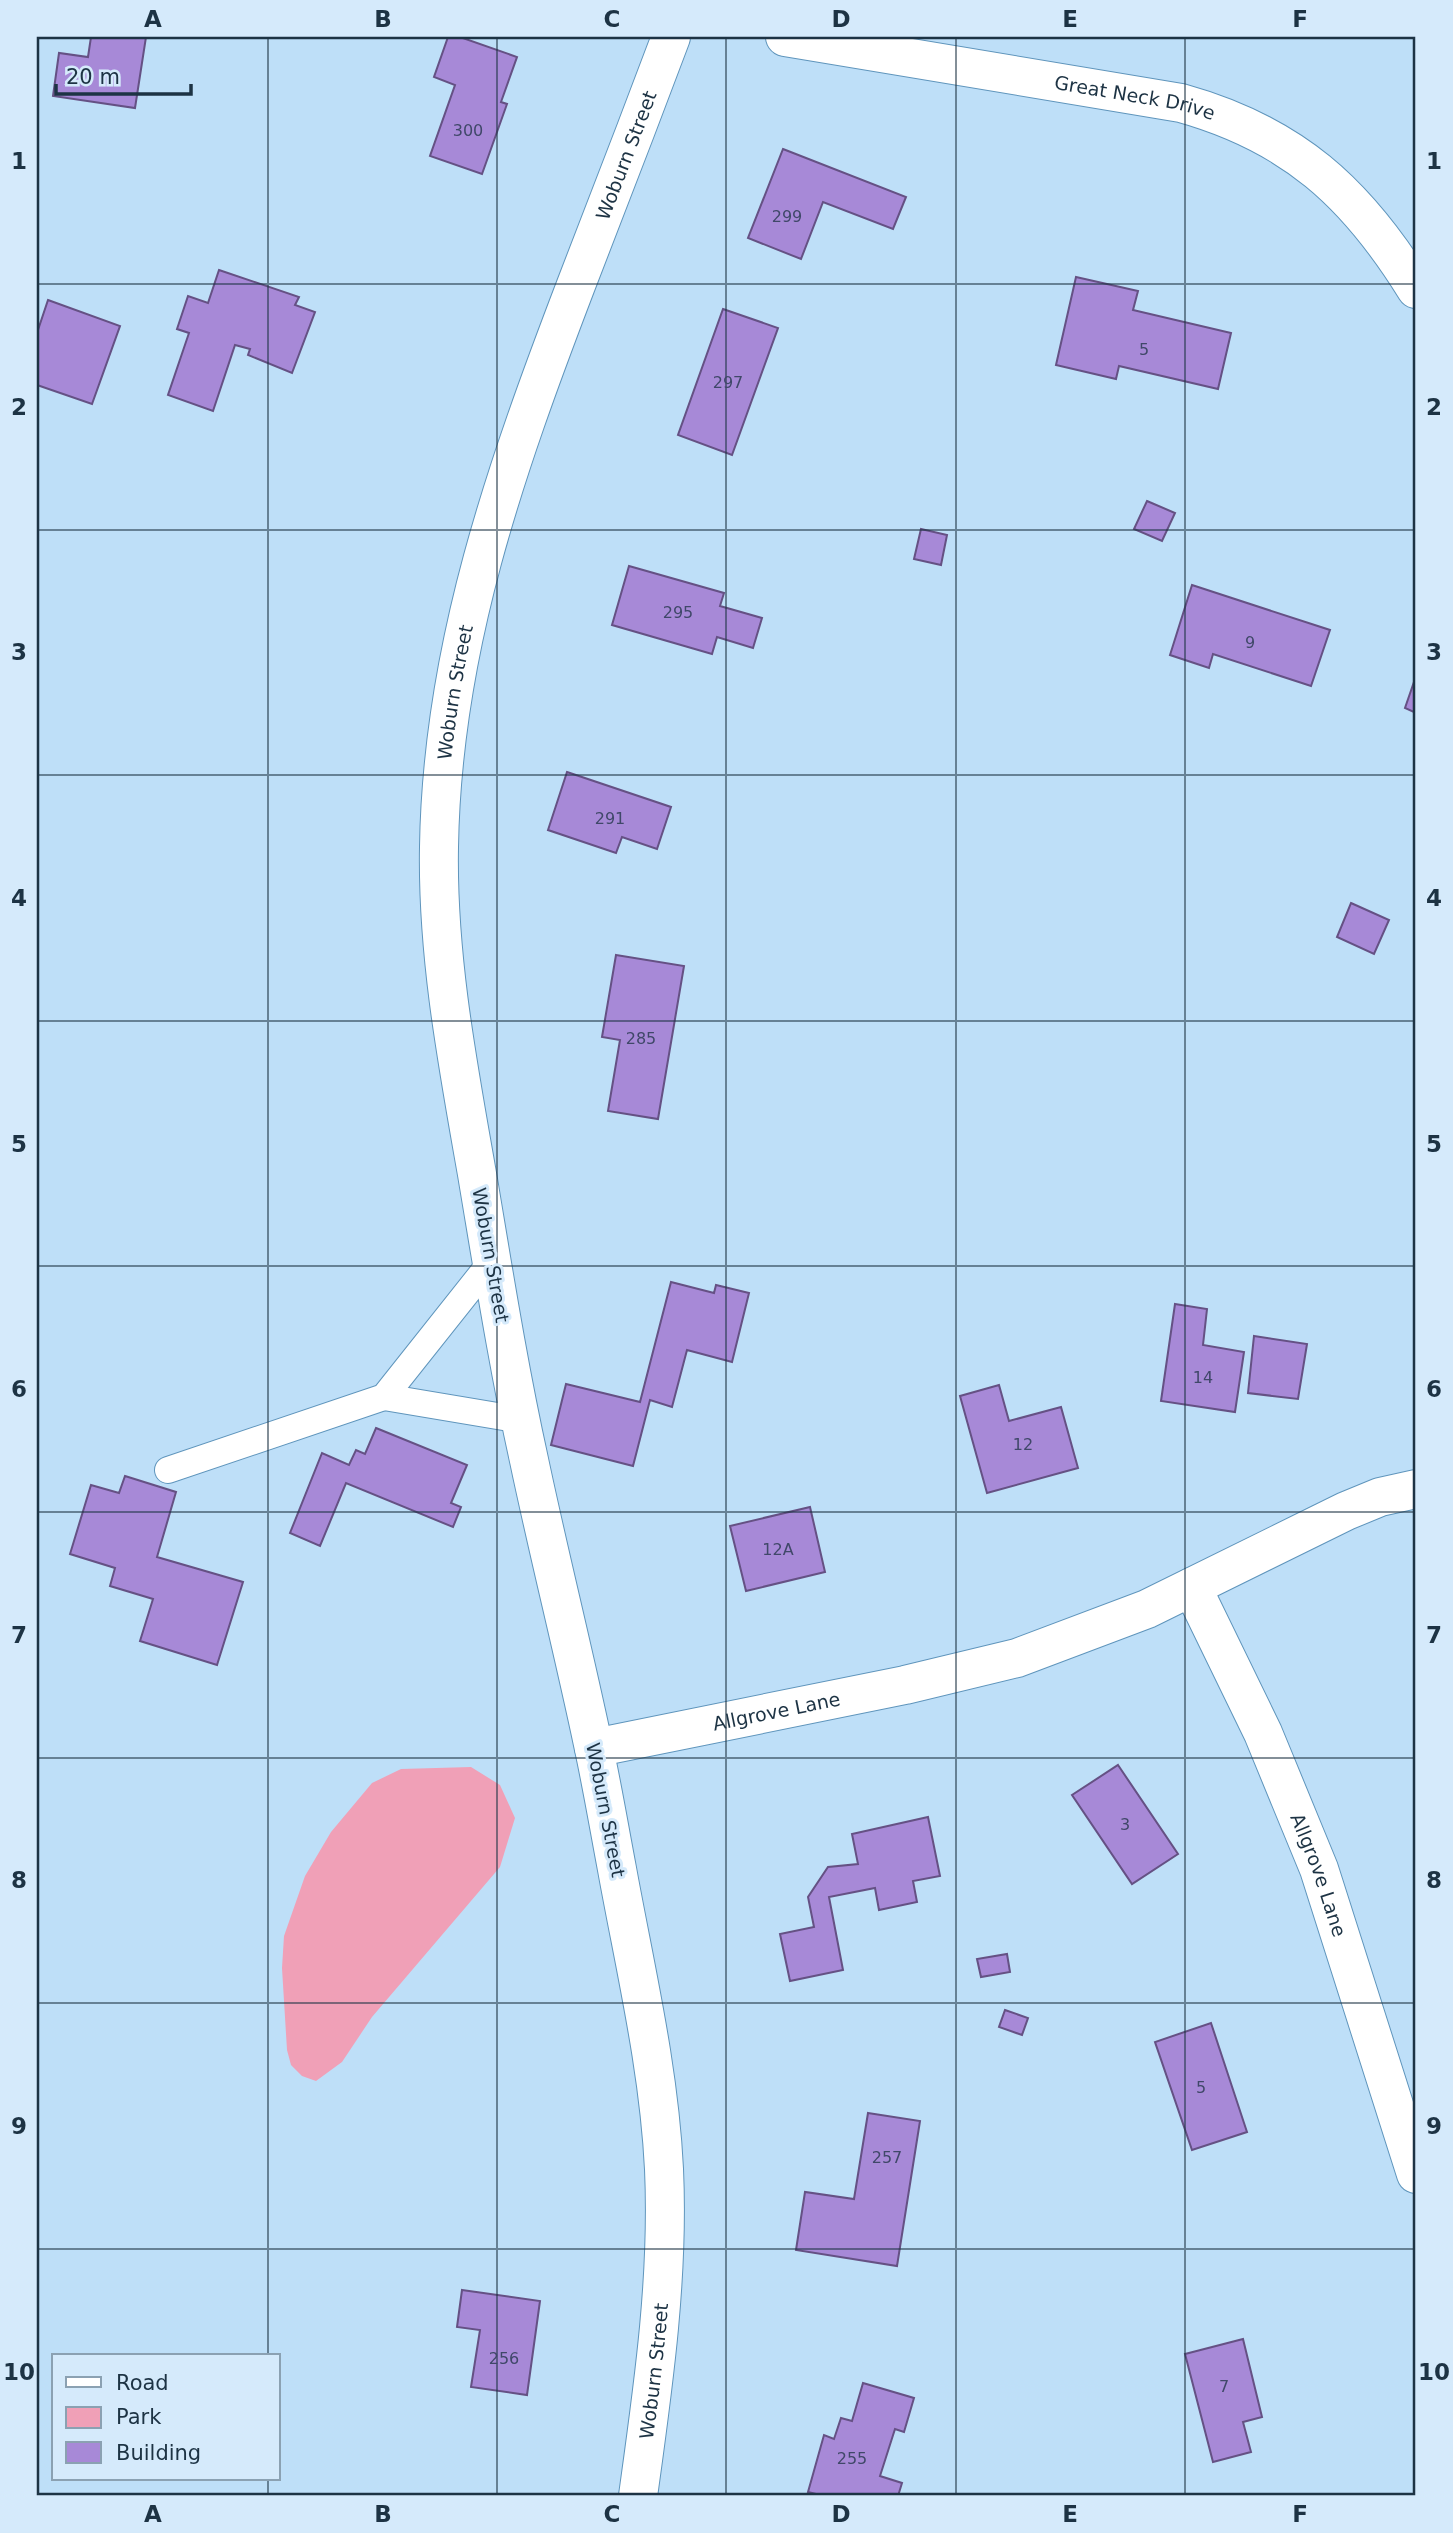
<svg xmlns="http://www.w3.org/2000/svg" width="1453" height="2533" font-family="'DejaVu Sans',sans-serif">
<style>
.green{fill:#f0a0b7}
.building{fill:#a789d7;stroke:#655184;stroke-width:2}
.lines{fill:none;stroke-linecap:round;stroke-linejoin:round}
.service-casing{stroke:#5f95bc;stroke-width:28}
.minor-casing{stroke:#5f95bc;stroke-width:40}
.tertiary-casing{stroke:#5f95bc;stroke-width:40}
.service{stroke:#fff;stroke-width:26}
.minor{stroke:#fff;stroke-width:38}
.tertiary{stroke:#fff;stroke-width:38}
.grid{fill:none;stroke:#1d3344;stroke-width:2;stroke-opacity:0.55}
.labels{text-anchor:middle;stroke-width:6;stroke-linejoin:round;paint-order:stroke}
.number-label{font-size:16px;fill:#404869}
.street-label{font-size:19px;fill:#1d3344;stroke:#d5eafb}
.neatline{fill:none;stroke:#1d3344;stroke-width:2.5}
.grid-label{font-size:23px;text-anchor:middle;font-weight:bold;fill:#1d3344}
</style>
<rect width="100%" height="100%" fill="#bedff8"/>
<polygon class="green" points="471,1767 500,1785 515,1818 500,1867 372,2017 342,2062 316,2081 302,2076 291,2065 287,2050 282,1968 284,1936 305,1876 331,1832 372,1783 401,1769"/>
<g class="building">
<polygon points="91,37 146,37 135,108 53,96 59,53 88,57"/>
<polygon points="448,37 460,37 517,57 501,102 507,104 482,174 430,156 455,85 434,77"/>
<polygon points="783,149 906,197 893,229 823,202 801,259 748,238"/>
<polygon points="219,270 299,297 295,305 315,312 292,373 248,355 250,349 235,345 213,411 168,395 189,333 177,329 188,296 208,303"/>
<polygon points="1076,277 1138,291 1133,310 1231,333 1218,389 1119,366 1116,379 1056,365"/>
<polygon points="48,300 120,326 92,404 37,385 37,333"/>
<polygon points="723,309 778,328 732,455 678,435"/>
<polygon points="1147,501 1175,513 1162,541 1134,529"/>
<polygon points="921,529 947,535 941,565 914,559"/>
<polygon points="629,566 724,593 720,606 762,618 753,648 717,637 712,654 612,625"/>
<polygon points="1192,585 1330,630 1311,686 1213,654 1209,668 1170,655"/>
<polygon points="1416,676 1416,713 1405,708"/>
<polygon points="567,772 671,807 657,849 622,837 616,853 548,830"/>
<polygon points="1351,903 1389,920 1374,954 1337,937"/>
<polygon points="616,955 684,966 658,1119 608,1111 620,1040 602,1037"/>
<polygon points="671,1282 714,1293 716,1285 749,1293 732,1362 687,1350 672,1407 650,1400 633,1466 551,1445 566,1384 640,1402"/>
<polygon points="1175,1304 1207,1309 1203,1345 1244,1352 1235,1412 1161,1401"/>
<polygon points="1254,1336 1307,1344 1298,1399 1248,1393"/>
<polygon points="999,1385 1009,1421 1061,1407 1078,1468 987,1493 960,1396"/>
<polygon points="376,1428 467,1465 451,1503 461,1507 453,1527 346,1483 320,1546 290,1533 322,1453 349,1465 356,1450 365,1454"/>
<polygon points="125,1476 176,1492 157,1557 243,1582 217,1665 140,1641 153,1599 110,1586 115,1568 70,1554 91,1485 119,1493"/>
<polygon points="810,1507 825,1572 746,1591 730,1526"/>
<polygon points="1118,1765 1178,1854 1132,1884 1072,1795"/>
<polygon points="928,1817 940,1876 913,1881 917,1902 879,1910 875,1888 829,1897 843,1970 790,1981 780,1934 814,1927 808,1897 828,1867 858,1864 852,1834"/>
<polygon points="1007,1954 1010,1972 981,1977 977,1959"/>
<polygon points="1005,2010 1028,2018 1022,2035 999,2027"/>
<polygon points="1211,2023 1247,2132 1192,2150 1155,2042"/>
<polygon points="868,2113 920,2121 897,2266 796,2250 805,2192 854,2199"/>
<polygon points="462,2290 540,2301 527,2395 471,2387 480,2330 457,2327"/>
<polygon points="1243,2339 1262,2417 1243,2422 1251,2452 1213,2462 1185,2354"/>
<polygon points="863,2383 914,2398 904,2432 895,2429 880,2476 902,2483 898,2496 824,2496 808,2492 824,2435 834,2439 841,2418 852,2421"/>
</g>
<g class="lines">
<g class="service-casing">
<g id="service">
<polyline points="384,1397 521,1420"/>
<polyline points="168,1470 384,1397 492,1261"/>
</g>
</g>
<g class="minor-casing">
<g id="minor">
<path id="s1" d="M785,37L1181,103C1292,134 1356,192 1416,289"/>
<path id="s2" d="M1192,1587L1263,1733L1319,1869L1416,2174"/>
<path id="s3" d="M594,1748L905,1685L1017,1658L1147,1609L1346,1511L1380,1497L1416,1489"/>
</g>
</g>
<g class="tertiary-casing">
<g id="tertiary">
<path id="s4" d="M638,2496C653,2388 669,2278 664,2169C659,2067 635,1968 617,1869C609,1827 602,1785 593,1744C573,1649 549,1555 529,1460C508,1365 493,1269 477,1174C458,1066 437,957 439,847C442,648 506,468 576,285C608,202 640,120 671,37"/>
</g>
</g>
<use href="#service" class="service"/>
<use href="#minor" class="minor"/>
<use href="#tertiary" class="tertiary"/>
</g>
<path class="grid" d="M268,37V2356M497,37V2496M726,37V2496M956,37V2496M1185,37V2496M37,284H1416M37,530H1416M37,775H1416M37,1021H1416M37,1266H1416M37,1512H1416M37,1758H1416M37,2003H1416M37,2249H1416M268,2479V2496"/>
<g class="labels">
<g class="number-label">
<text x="468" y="136">300</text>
<text x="787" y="222">299</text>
<text x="1144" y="355">5</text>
<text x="728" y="388">297</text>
<text x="678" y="618">295</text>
<text x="1250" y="648">9</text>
<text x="610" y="824">291</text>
<text x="641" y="1044">285</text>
<text x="1203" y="1383">14</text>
<text x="1023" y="1450">12</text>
<text x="778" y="1555">12A</text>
<text x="1125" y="1830">3</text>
<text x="1201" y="2093">5</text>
<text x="887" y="2163">257</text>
<text x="504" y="2364">256</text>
<text x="1224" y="2392">7</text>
<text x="852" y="2464">255</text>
</g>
<g class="street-label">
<text dy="7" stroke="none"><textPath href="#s1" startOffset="355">Great Neck Drive</textPath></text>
<text dy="7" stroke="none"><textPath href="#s4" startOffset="2392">Woburn Street</textPath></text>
<text dy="7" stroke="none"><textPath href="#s4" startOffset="1827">Woburn Street</textPath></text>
<text transform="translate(491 1255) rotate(80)" y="7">Woburn Street</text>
<text dy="7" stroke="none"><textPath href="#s3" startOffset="186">Allgrove Lane</textPath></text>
<text transform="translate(606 1810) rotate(79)" y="7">Woburn Street</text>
<text dy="7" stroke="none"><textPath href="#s2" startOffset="315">Allgrove Lane</textPath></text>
<text dy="7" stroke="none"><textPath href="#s4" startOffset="126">Woburn Street</textPath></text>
</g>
</g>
<rect width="1453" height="2533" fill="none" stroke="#d5eafb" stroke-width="77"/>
<rect x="52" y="2354" width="228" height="126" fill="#d5eafb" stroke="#8ba1b2" stroke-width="2"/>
<rect x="66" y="2377" width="35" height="10" fill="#ffffff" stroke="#8ba1b2" stroke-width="2"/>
<text x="116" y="2390" font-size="21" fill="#1d3344">Road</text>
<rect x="66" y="2407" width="35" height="21" fill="#f0a0b7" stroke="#8ba1b2" stroke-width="2"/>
<text x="116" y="2424" font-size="21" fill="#1d3344">Park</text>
<rect x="66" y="2442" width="35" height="21" fill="#a789d7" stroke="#8ba1b2" stroke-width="2"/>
<text x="116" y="2460" font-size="21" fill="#1d3344">Building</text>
<path d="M56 84v10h135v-10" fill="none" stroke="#1d3344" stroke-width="3.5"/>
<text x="66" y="84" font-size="21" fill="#1d3344" stroke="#d5eafb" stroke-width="5" paint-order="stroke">20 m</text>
<rect x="38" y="38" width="1376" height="2456" class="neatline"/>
<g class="grid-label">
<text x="153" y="27">A</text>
<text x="383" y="27">B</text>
<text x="612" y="27">C</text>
<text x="841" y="27">D</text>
<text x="1070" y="27">E</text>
<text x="1300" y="27">F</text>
<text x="19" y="169">1</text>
<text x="1434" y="169">1</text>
<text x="19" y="415">2</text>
<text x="1434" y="415">2</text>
<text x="19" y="660">3</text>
<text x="1434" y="660">3</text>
<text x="19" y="906">4</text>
<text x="1434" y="906">4</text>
<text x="19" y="1152">5</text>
<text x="1434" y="1152">5</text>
<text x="19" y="1397">6</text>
<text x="1434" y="1397">6</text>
<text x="19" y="1643">7</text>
<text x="1434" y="1643">7</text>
<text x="19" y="1888">8</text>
<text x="1434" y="1888">8</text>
<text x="19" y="2134">9</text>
<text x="1434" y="2134">9</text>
<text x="19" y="2380">10</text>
<text x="1434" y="2380">10</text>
<text x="153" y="2522">A</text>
<text x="383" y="2522">B</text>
<text x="612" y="2522">C</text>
<text x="841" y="2522">D</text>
<text x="1070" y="2522">E</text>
<text x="1300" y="2522">F</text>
</g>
</svg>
